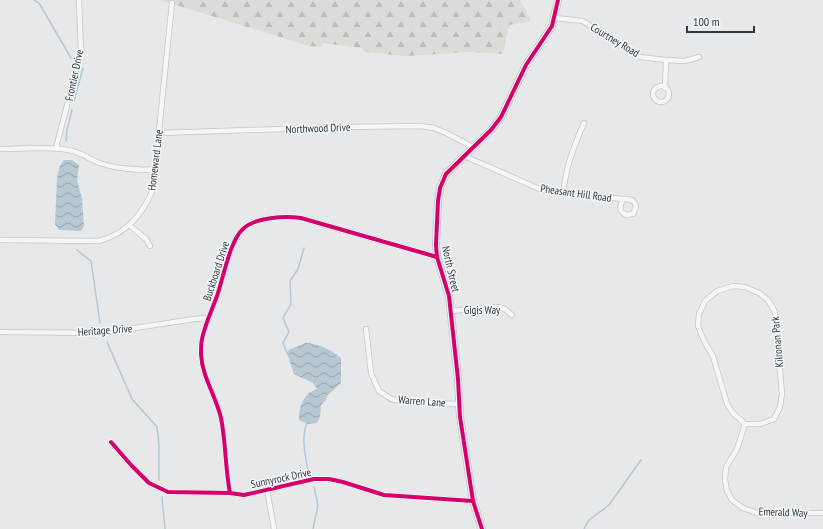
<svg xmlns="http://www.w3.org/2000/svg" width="823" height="529" font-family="'PT Sans Narrow',sans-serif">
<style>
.forest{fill:url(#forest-firs)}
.water{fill:url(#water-waves)}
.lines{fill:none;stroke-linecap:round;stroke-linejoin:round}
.stream{stroke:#b7c8d2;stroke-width:1.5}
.minor-casing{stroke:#c4c6c8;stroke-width:6}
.tertiary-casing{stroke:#c4c6c8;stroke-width:8}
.minor{stroke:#f5f6f7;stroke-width:4.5}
.tertiary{stroke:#f5f6f7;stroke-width:6}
.cycleway-casing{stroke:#f4f7f8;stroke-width:6}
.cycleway{stroke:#d6006c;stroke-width:4}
.labels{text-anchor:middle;stroke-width:3;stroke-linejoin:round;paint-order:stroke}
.street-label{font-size:11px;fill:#2e3842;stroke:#f4f7f8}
</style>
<defs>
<pattern id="forest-firs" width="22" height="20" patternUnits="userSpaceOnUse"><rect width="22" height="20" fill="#d8ddd7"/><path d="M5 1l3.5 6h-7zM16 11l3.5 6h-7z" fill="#babeba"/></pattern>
<pattern id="water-waves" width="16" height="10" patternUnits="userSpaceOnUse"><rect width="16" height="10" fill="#b7c8d2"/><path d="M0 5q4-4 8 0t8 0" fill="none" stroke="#95a3ac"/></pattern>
</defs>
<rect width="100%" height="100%" fill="#e6e8ea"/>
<polygon class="forest" points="160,0 520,0 531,21 509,25 503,54 470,52 406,56 364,52 363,48 323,43 321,47 309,46"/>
<g class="water">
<polygon points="64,160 72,160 79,165 77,180 82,199 84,226 81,231 59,230 55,224 57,178 60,165"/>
<path d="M305,343C317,343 332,350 341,358V383L327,396L326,400L321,405L320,417L317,423L308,424L299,420C299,409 301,401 309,393C312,391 315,391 317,388L313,383L294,374L287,353L289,350Z"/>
</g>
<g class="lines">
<g class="stream">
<polyline points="34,0 39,3 71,58"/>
<polyline points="74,101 83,68"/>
<polyline points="66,141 67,130 72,110"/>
<polyline points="77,250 91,261 100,323"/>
<polyline points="107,342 132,399 157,427 159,444 159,480"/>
<polyline points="288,355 283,343 289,332 283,318 291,304 290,281 298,269 304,248"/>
<path d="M307,422C301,439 305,453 308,471"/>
<polyline points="162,497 165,529"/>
<polyline points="313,529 318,505 314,487"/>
<polyline points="584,529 588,521 609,505 641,460"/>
</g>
<g class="minor-casing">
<g id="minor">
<polyline points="555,18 583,21 622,47 640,57 666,60 685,61 699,57"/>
<circle cx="661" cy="94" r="8"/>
<polyline points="665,88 666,60"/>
<polyline points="159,133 344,127 420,126 434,128 446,133 473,147"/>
<polyline points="56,148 81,51 79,0"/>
<path d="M0,149C22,149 46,146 68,150C79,151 87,158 97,162C112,168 139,171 155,169"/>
<polyline points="464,156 542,190 623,199"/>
<path d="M564,192C564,172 576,141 584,123"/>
<path d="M623,199C629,199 635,199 636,207L633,214L626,215C618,211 620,206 623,199Z"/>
<polyline points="129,225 146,239 150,246"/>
<path d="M0,240L99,241C127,233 141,216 153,190L172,3"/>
<polygon points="733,286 745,287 759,293 768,300 775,312 782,394 780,407 774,419 760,424 745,424 733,413 727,404 713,356 704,341 698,326 699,314 705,301 717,291"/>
<polyline points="450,311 498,307 505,309 512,315"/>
<polyline points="366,329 371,373 379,391 391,399 408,402 459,404"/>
<polyline points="0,332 102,333 194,319 209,318"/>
<polyline points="745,424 737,449 726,467 725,479 727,491 732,500 743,508 757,513 823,513"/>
<polyline points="111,442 131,465 149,483 168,492 230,493 244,495 314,479 329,479 343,482 384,495 473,501"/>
<polyline points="267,489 274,529"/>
<path d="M230,493C225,468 226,442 221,418C216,396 202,377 201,354C201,349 201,344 202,339C205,324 212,310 217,296C223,279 230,240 243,229C255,217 285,216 301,218L437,257"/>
</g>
</g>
<g class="tertiary-casing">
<polyline id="tertiary" points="482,529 473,501 460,417 458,379 449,296 437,257 436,245 438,201 440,188 446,174 491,130 501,117 526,65 552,26 558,0"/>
</g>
<use href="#minor" class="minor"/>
<use href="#tertiary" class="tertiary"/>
<g class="cycleway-casing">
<g id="cycleway">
<polyline points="111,442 131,465 149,483 168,492 230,493 244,495 314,479 329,479 343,482 384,495 473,501"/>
<path d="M230,493C225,468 226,442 221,418C216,396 202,377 201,354C201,349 201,344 202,339C205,324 212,310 217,296C223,279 230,240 243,229C255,217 285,216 301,218L437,257"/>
<polyline points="482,529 473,501 460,417 458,379 449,296 437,257 436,245 438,201 440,188 446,174 491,130 501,117 526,65 552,26 558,0"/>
</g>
</g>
<use href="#cycleway" class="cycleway"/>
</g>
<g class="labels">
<g class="street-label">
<text transform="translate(615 40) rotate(31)" y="4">Courtney Road</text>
<text transform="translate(74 75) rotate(-78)" y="4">Frontier Drive</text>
<text transform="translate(318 128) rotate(-2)" y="4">Northwood Drive</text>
<text transform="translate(155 160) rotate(-83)" y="4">Homeward Lane</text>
<text transform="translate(576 193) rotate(8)" y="4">Pheasant Hill Road</text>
<text transform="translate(451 269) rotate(77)" y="4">North Street</text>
<text transform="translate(216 271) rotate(-72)" y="4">Buckboard Drive</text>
<text x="482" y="314">Gigis Way</text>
<text transform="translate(105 330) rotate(-4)" y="4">Heritage Drive</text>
<text transform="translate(777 342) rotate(-95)" y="4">Kilronan Park</text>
<text transform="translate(422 401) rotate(4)" y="4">Warren Lane</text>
<text transform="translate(281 478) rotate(-12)" y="4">Sunnyrock Drive</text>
<text transform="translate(783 512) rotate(2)" y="4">Emerald Way</text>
</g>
</g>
<path d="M687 26v6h67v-6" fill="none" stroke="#2e3842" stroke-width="2"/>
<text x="693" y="26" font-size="12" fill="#2e3842" stroke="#f4f7f8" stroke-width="3" paint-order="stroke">100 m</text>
</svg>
